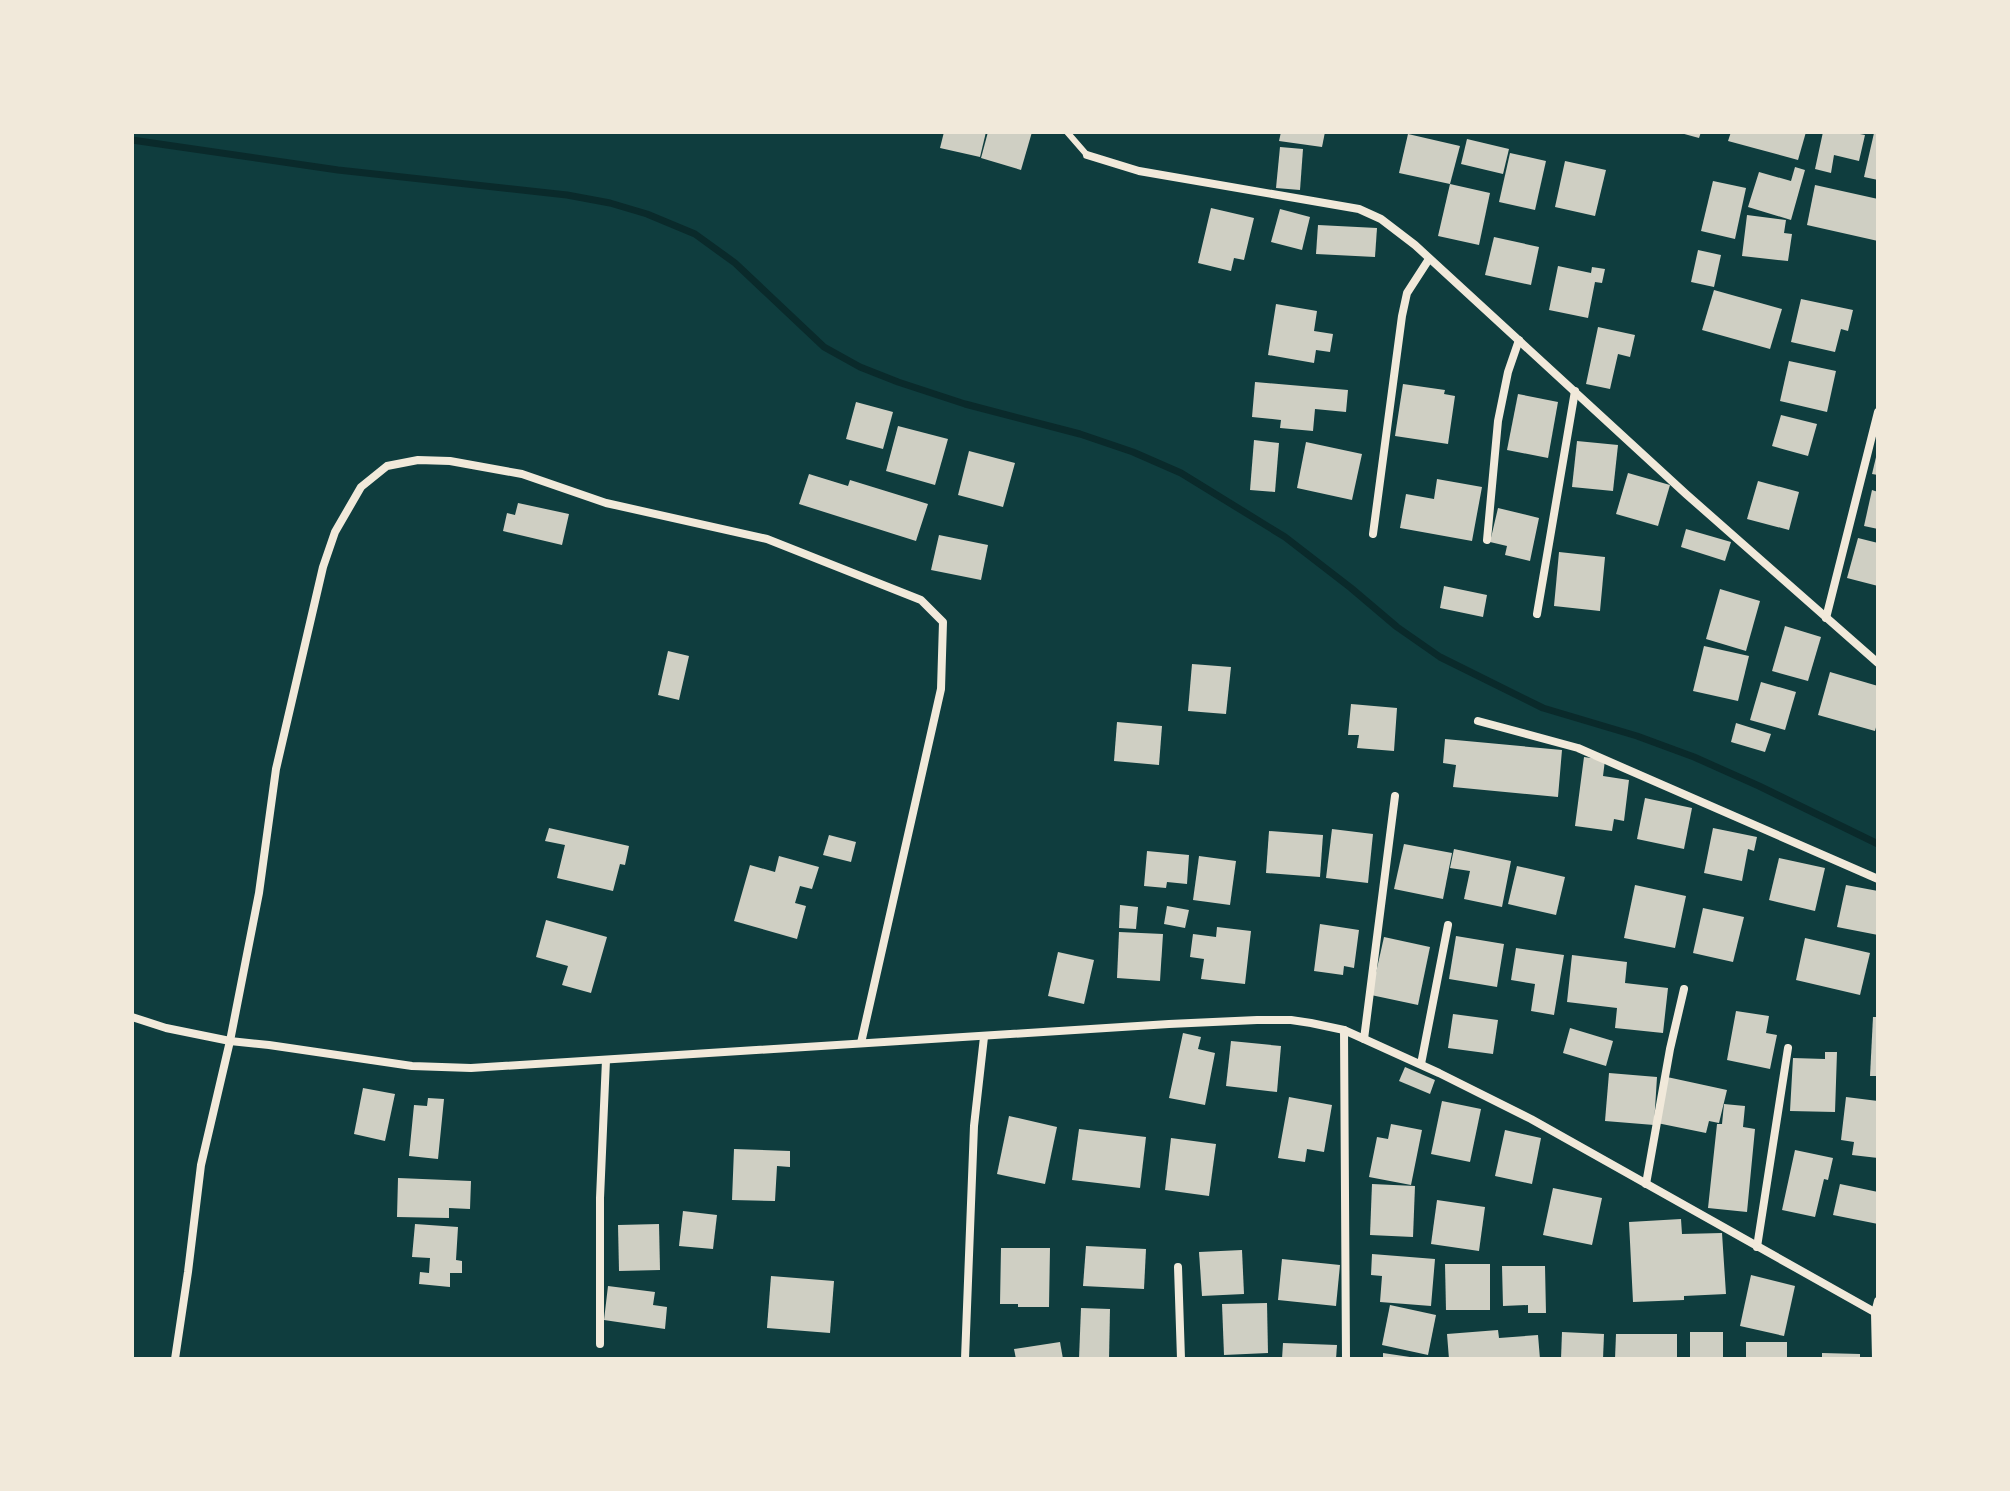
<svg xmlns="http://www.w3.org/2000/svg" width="2010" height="1491" font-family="Rubik,sans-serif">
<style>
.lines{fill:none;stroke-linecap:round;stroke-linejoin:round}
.stream{stroke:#0a2a2b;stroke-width:7}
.building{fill:#cfcfc3}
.service{stroke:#f1e9da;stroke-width:6}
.minor{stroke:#f1e9da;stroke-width:8}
</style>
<rect width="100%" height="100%" fill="#0f3d3e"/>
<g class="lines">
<polyline class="stream" points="132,140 338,170 567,195 610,203 647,214 695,234 735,263 824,347 860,367 898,382 965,404 1080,434 1133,452 1181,473 1285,537 1351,588 1397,627 1440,657 1543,708 1637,736 1694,757 1759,786 1878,844"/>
</g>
<g class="building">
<polygon points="944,132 986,132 980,157 940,148"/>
<polygon points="988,132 1032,132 1021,170 981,158"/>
<polygon points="1281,132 1325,132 1322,147 1279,141"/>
<polygon points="1677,132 1701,132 1699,138"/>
<polygon points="1731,132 1806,132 1798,160 1728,141"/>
<polygon points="1823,132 1850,132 1865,135 1859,161 1834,155 1831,173 1815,169"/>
<polygon points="1874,133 1878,134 1878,180 1864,177"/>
<polygon points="1408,134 1460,146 1450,184 1399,173"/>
<polygon points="1467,139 1509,149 1503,174 1461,164"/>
<polygon points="1280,147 1303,149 1300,190 1276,188"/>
<polygon points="1510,153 1546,161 1535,210 1499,202"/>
<polygon points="1565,161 1606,170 1595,216 1555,207"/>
<polygon points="1795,167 1805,170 1791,220 1748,207 1759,172 1791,181"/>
<polygon points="1713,181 1746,188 1735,239 1701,231"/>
<polygon points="1450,184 1490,193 1479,245 1438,236"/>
<polygon points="1815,185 1878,199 1878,241 1807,225"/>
<polygon points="1211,208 1254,218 1244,260 1234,258 1231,271 1198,263"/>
<polygon points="1280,209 1310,217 1302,250 1271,242"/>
<polygon points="1747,215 1786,220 1784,233 1792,234 1788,261 1742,256"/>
<polygon points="1318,225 1377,228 1375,257 1316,254"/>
<polygon points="1494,237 1539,247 1531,285 1485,275"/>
<polygon points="1698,250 1721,255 1714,287 1691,282"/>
<polygon points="1558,266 1591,273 1592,267 1605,269 1602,283 1595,282 1588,318 1549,310"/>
<polygon points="1714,290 1782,309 1770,349 1702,330"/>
<polygon points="1801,299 1853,310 1848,331 1841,329 1835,352 1791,342"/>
<polygon points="1276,304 1317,311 1314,331 1333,334 1330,352 1316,350 1314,363 1268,355"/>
<polygon points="1598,327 1635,335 1630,357 1618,354 1610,389 1586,384"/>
<polygon points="1789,361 1836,371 1827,412 1780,401"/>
<polygon points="1255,382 1348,390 1346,412 1315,409 1313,431 1280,428 1281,420 1252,417"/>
<polygon points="1403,384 1445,390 1444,394 1455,396 1448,444 1395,436"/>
<polygon points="1518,394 1558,402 1548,458 1507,450"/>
<polygon points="856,402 893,412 883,449 846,439"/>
<polygon points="1781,415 1817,424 1808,456 1772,446"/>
<polygon points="898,426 948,439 935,485 886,471"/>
<polygon points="1254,440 1279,443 1275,492 1250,490"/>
<polygon points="1577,441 1618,445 1613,491 1572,487"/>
<polygon points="1306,442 1362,454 1352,500 1297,488"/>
<polygon points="969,451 1015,463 1003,507 958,495"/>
<polygon points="1877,453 1878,453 1878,475 1872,474"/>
<polygon points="1628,473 1670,485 1658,526 1616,514"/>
<polygon points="809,474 848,486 850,480 928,504 916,541 799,504"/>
<polygon points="1437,479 1482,487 1472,541 1400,528 1406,494 1434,499"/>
<polygon points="1758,481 1799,492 1789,530 1747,519"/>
<polygon points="1872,490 1878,492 1878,529 1864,526"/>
<polygon points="518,503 569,514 562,545 503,531 507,513 515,515"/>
<polygon points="1498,508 1539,518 1530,561 1505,555 1507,546 1490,542"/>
<polygon points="1686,529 1731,542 1725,561 1681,547"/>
<polygon points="939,535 988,545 981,580 931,570"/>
<polygon points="1858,538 1878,543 1878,586 1847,578"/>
<polygon points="1559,552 1605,557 1600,611 1554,606"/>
<polygon points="1444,586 1487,595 1483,617 1440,608"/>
<polygon points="1720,589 1760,601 1746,651 1706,639"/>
<polygon points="1785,626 1821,637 1808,681 1772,671"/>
<polygon points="1704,646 1749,656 1738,701 1693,691"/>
<polygon points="668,651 689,656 679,700 658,695"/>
<polygon points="1192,664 1231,667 1226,714 1188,711"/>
<polygon points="1830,672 1878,686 1878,720 1875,731 1818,715"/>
<polygon points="1761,682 1796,692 1785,730 1750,720"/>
<polygon points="1351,704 1397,708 1394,751 1357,748 1359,735 1348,735"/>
<polygon points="1117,722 1162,726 1159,765 1114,761"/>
<polygon points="1736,723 1771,734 1765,752 1731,742"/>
<polygon points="1445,739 1562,750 1558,797 1453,787 1456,765 1443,763"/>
<polygon points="1584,757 1605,760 1603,776 1629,780 1624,821 1614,819 1612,831 1575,826"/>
<polygon points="1645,798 1692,808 1684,849 1637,839"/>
<polygon points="549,828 629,846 625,865 620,864 613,891 557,878 565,845 545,841"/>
<polygon points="1713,828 1757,837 1754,851 1748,849 1742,881 1704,873"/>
<polygon points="1332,829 1373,834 1368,883 1326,878"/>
<polygon points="1269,831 1323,835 1320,877 1266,873"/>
<polygon points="829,835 856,842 851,862 823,855"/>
<polygon points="1404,844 1452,853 1443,899 1394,889"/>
<polygon points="1454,849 1511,861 1502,907 1464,899 1470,871 1450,868"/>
<polygon points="1147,851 1189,855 1187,884 1167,882 1166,888 1144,886"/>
<polygon points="779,856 819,867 812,889 800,886 795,903 806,906 797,939 734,921 750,865 775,872"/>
<polygon points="1199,856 1236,861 1230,905 1193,900"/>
<polygon points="1779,858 1825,868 1815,911 1769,900"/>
<polygon points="1517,866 1565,877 1556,915 1508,904"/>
<polygon points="1635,885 1686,896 1675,948 1624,938"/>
<polygon points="1846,885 1878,891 1878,935 1837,927"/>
<polygon points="1120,905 1138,907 1136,929 1119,928"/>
<polygon points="1167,906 1189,910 1185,928 1164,924"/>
<polygon points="1703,908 1744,917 1733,962 1693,953"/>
<polygon points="546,920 607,937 591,993 562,985 568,966 536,957"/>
<polygon points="1320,924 1359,930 1354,968 1344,966 1343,975 1314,971"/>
<polygon points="1217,927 1251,931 1245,984 1201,979 1204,959 1190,957 1193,934 1216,937"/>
<polygon points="1119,932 1163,934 1160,981 1117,978"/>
<polygon points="1456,936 1504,944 1497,987 1449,979"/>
<polygon points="1384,937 1430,947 1418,1005 1371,995"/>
<polygon points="1805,938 1870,953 1860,995 1796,980"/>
<polygon points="1516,948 1564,955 1554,1015 1531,1011 1535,984 1511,980"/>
<polygon points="1058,952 1094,960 1084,1004 1048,996"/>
<polygon points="1572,955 1627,962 1625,983 1668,988 1663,1033 1615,1028 1617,1008 1567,1002"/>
<polygon points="1736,1011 1769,1016 1766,1033 1777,1035 1770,1069 1727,1060"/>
<polygon points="1453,1014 1498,1020 1493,1054 1448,1048"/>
<polygon points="1873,1017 1878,1017 1878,1076 1870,1076"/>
<polygon points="1570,1028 1613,1041 1606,1066 1563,1053"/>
<polygon points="1183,1033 1201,1037 1198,1049 1215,1053 1205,1105 1169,1098"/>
<polygon points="1231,1041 1281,1046 1277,1092 1226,1086"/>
<polygon points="1825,1052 1837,1052 1835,1112 1790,1111 1793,1058 1825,1059"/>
<polygon points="1405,1067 1435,1080 1430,1094 1399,1081"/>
<polygon points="1609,1073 1657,1077 1654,1125 1605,1121"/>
<polygon points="1667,1077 1727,1090 1719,1123 1709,1121 1706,1133 1657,1123"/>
<polygon points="363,1088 395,1094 385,1141 354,1134"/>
<polygon points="1289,1097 1332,1105 1324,1152 1307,1149 1305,1162 1278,1158"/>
<polygon points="1846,1097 1878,1101 1878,1158 1852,1155 1854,1142 1841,1140"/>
<polygon points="428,1098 444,1099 438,1159 409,1156 414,1105 427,1106"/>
<polygon points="1442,1101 1481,1109 1470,1162 1431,1154"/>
<polygon points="1724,1104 1745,1106 1743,1127 1755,1129 1747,1212 1708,1208 1717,1124 1725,1124 1722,1124"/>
<polygon points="1009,1116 1057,1127 1045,1184 997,1174"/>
<polygon points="1391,1124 1422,1130 1411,1185 1369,1177 1377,1137 1388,1139"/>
<polygon points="1079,1129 1146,1137 1140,1188 1072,1180"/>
<polygon points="1505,1130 1541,1138 1532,1184 1495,1176"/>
<polygon points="1171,1138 1216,1144 1209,1196 1165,1190"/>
<polygon points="734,1149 790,1151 790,1167 777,1166 775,1201 732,1200"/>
<polygon points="1795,1150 1833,1158 1828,1180 1824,1179 1815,1217 1782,1210"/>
<polygon points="398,1178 471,1181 470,1209 449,1208 449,1218 397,1217"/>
<polygon points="1372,1184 1415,1186 1413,1237 1370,1235"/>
<polygon points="1840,1184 1878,1192 1878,1224 1833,1215"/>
<polygon points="1553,1188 1602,1198 1592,1245 1543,1235"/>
<polygon points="1437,1200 1485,1207 1479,1251 1431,1244"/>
<polygon points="683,1211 717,1215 713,1249 679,1246"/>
<polygon points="1681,1219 1682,1234 1722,1233 1726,1294 1684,1296 1684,1300 1633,1302 1629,1222"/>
<polygon points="415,1224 458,1227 456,1260 462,1261 462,1273 450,1273 450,1287 419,1284 420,1272 429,1273 430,1258 412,1257"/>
<polygon points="659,1224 660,1270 619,1271 618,1225"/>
<polygon points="1086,1246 1146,1249 1144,1289 1083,1286"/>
<polygon points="1001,1248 1050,1248 1049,1307 1018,1307 1018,1304 1000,1304"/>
<polygon points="1242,1250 1244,1294 1202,1296 1199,1252"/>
<polygon points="1372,1254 1435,1259 1431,1306 1380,1302 1382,1276 1371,1275"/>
<polygon points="1282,1259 1340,1265 1336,1306 1278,1300"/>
<polygon points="1445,1264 1490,1264 1490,1310 1446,1310"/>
<polygon points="1502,1266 1545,1266 1546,1313 1528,1313 1528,1305 1503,1306"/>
<polygon points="1751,1275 1795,1286 1784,1336 1740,1326"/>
<polygon points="771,1276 834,1281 830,1333 767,1328"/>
<polygon points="608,1286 655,1292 653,1305 667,1307 665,1329 604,1320"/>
<polygon points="1267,1303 1268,1353 1224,1355 1222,1304"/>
<polygon points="1390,1305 1436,1315 1428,1355 1382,1345"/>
<polygon points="1081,1308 1110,1309 1109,1359 1079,1359"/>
<polygon points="1498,1330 1499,1338 1538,1335 1540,1359 1449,1359 1447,1334"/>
<polygon points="1562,1332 1604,1334 1603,1359 1561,1359"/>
<rect x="1690" y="1332" width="33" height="27"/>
<polygon points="1616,1334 1677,1334 1677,1359 1615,1359"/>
<polygon points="1060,1342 1063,1359 1016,1359 1014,1349"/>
<rect x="1746" y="1342" width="41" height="17"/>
<polygon points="1283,1343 1337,1345 1336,1359 1282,1359"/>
<polygon points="1383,1353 1410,1357 1410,1359 1383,1359"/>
<polygon points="1822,1353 1860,1354 1860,1359 1822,1359"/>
</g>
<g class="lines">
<polyline class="service" points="1067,132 1087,155"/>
<g class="minor">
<polyline points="1087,155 1139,171 1359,209 1381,219 1415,245 1686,494 1878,663"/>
<polyline points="1373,534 1402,316 1407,293 1429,259"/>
<polyline points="1487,540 1498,421 1508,372 1519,340"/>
<polyline points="1537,614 1575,391"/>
<polyline points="1826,618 1878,412"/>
<polyline points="1478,721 1578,748 1878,879"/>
<polyline points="132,1017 166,1028 230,1041 269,1045 412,1066 471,1068 1169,1024 1257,1020 1291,1020 1311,1023 1344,1030 1364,1039 1439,1073 1531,1119 1878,1314"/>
<polyline points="1344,1030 1346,1359"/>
<polyline points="1364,1039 1395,796"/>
<polyline points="1421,1064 1448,925"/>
<polyline points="1646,1184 1670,1049 1684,989"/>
<polyline points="1757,1247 1788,1048"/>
<polyline points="1178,1267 1181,1359"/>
<polyline points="600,1344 600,1198 606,1060"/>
<polyline points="175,1359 188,1272 201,1165 230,1041 259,893 276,769 323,567 335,532 361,487 387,466 418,460 450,461 522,474 606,503 767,539 921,600 943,622 941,689 861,1043"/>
<polyline points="965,1359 974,1126 984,1037"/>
<polyline points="1876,1359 1875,1313 1878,1301"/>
</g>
</g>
<rect width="2010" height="1491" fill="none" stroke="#f1e9da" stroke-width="268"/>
</svg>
